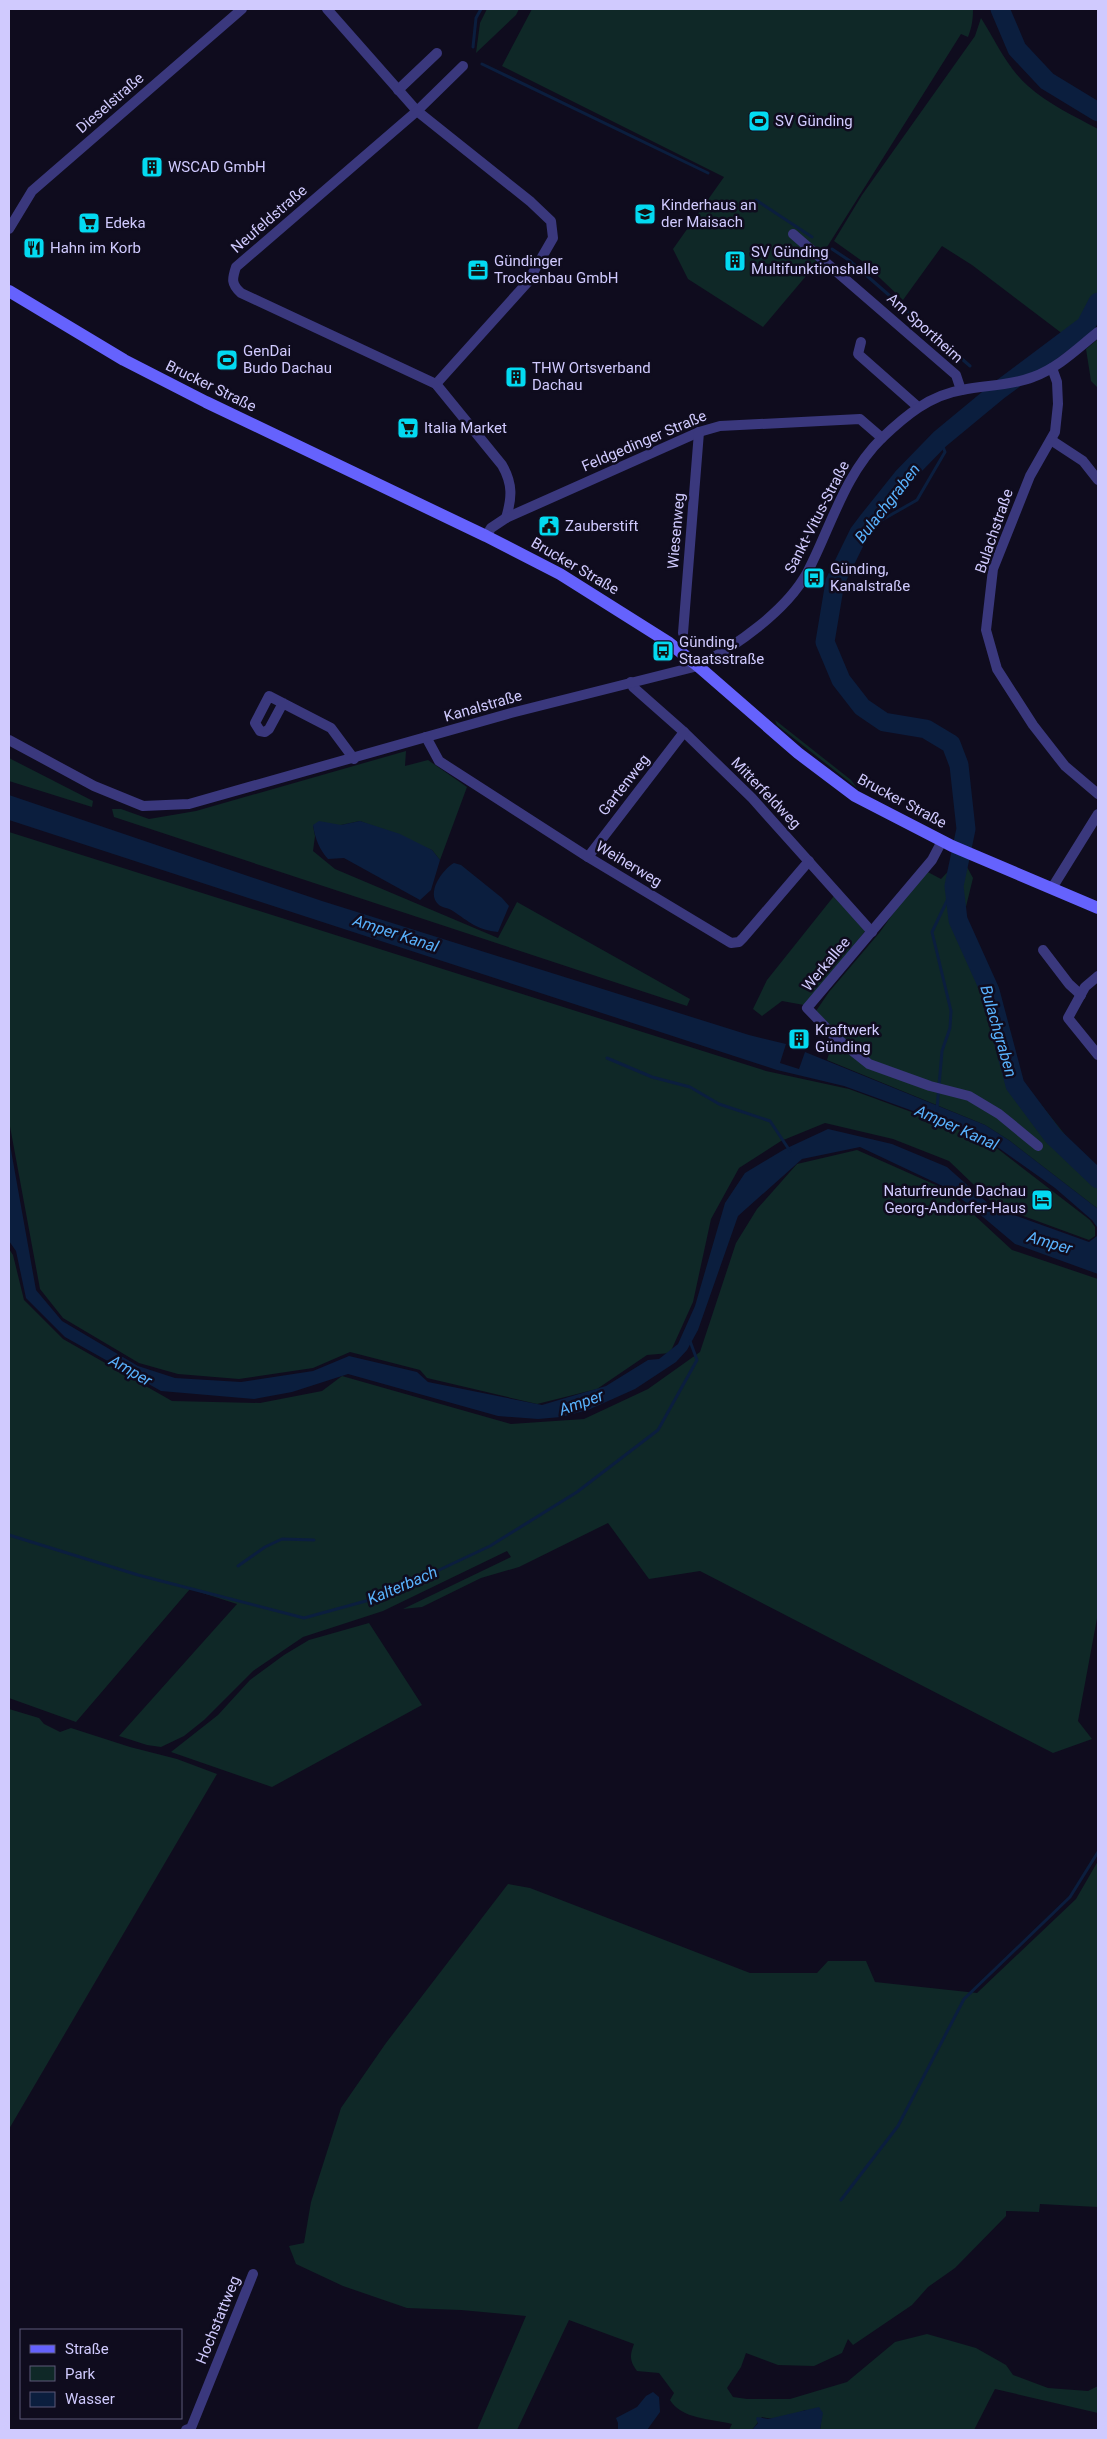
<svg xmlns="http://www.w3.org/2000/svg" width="1107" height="2439" font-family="Roboto,sans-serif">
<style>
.green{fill:#0f2827}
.water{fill:#0b1e3e}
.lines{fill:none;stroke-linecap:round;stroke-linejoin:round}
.stream{stroke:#0b1e3e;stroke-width:3}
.river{stroke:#0b1e3e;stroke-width:19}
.minor{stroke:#3a387d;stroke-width:10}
.secondary{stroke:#6562fd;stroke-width:12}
.labels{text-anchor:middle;stroke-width:5;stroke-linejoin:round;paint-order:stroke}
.street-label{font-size:15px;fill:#d0cafe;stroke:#0f0c1e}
.poi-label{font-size:15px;fill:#d0cafe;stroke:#0f0c1e;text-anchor:start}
.water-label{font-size:16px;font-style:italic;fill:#59b2fd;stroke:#0f0c1e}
</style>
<rect width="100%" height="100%" fill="#0f0c1e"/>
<g class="green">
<polygon points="487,9 519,9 516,15 476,53 480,23"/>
<path d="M532,9H973C973,19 972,27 968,37L961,34L817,263L763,327L688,279L673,249L724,177L502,66Z"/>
<path d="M981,18C995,40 1008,69 1028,86C1048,104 1074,116 1098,129V324L1076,344L972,265L942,246L903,300L862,261L834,241L862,195L975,36Z"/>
<polygon points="1098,339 1098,388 1091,381 1086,349"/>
<polygon points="775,720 851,780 857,788 777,725"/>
<polygon points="406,751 405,766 428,760 467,787 440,860 432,850 360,821 341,825 313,825 315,836 313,851 335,869 498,938 517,902 690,999 687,1006 114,817 112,809 121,809 149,819 196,811"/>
<polygon points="9,758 93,801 92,807 9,781"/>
<polygon points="9,832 766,1071 849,1089 985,1139 1090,1220 1095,1227 1095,1236 1089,1240 996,1206 949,1161 893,1139 825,1123 781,1141 739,1168 711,1219 693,1302 670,1353 647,1355 597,1389 537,1404 427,1378 420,1370 350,1352 313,1368 239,1379 178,1374 139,1363 63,1318 40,1289 9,1121"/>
<polygon points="956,863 967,867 973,878 963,919 996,985 1019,1077 1086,1161 1098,1172 1098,1209 1010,1141 985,1125 827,1060 836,1031 816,1011 829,992 880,932 924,870 941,879"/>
<polygon points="834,896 865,931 845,958 804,1005 782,1001 762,1016 753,1009 767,980"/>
<polygon points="857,1150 947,1190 1012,1250 1098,1279 1098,1613 1078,1721 1092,1739 1053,1753 700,1571 649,1579 608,1523 519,1567 481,1578 422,1607 403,1609 511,1557 507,1551 383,1611 303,1637 253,1671 204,1720 184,1736 161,1747 147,1745 119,1736 237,1604 190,1589 76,1722 9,1698 9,1249 13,1255 24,1300 63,1339 172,1401 260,1403 322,1391 342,1376 511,1424 584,1419 648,1389 700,1352 736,1243 757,1209 797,1164"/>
<polygon points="369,1623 422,1705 272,1787 171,1752 218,1715 250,1680 284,1655 309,1640"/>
<polygon points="9,1709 39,1718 44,1724 60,1732 71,1728 130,1747 177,1759 217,1774 9,2129"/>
<path d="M1098,1861V2207L1040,2204L1039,2212L1006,2211V2216L955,2268L928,2287L912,2305L853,2345L848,2339L842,2353L814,2366L778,2365L746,2353L741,2367L727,2388L733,2397L747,2399H790L847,2382L895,2342L927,2334L976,2348L1006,2365L1013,2375L1048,2388L1088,2391L1098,2386V2413L995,2389L974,2430H820L822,2414L805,2410C793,2415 775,2421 762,2417L752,2430H729L732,2424C712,2419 681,2419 670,2400L674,2393L659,2373L637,2371C629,2360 630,2355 634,2344L569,2320L517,2430H477L526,2316L461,2310L407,2308L343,2286L296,2264L289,2246L304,2243L311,2202L341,2108L386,2043L508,1884L530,1888L750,1973H817L828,1961H866L875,1982L977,1993L1076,1899Z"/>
</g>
<g class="water">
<polygon points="9,795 322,901 749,1035 786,1044 780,1063 799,1069 805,1052 985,1125 1010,1141 1098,1209 1098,1274 1015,1244 951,1190 860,1147 802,1159 738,1216 698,1330 687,1350 676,1362 635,1389 588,1410 561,1417 538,1419 498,1416 348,1374 292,1392 254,1399 161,1391 65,1337 26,1298 16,1251 9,1241 9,1139 36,1290 62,1321 138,1366 175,1378 241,1382 313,1371 349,1356 417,1372 428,1382 542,1405 606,1386 648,1360 659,1359 678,1344 695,1306 725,1203 745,1173 785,1149 828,1129 892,1144 947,1167 992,1207 1089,1242 1097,1236 1097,1227 1092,1220 1055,1188 982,1136 844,1086 777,1070 9,820"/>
<path d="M319,821L341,825L360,821L400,834L432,850L440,860L431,890L420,900L344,858L328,859C319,849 315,838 313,825Z"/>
<path d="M454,863L461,865L502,898L509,906L498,932C478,930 469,922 453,911C449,908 443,908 439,905C425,893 443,869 454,863Z"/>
<polygon points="653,2392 659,2397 660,2412 647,2430 618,2430 618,2423 616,2418 637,2407 646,2396"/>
<polygon points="819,2407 823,2413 820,2430 752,2430 758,2423 756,2419 757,2417 768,2419"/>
</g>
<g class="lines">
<g class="stream">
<polyline points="473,47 476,18 481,9"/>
<polyline points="482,64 708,173"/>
<polyline points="756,200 812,237"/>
<polyline points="832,249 850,261 970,366"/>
<polyline points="859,533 917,500 945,452 940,439"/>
<polyline points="607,1058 652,1077 690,1087 719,1104 770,1121 790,1151"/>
<polyline points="937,1109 942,1051 950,1028 951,1011 932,932 954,886"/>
<polyline points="9,1535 138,1575 304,1618 384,1596 490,1546 577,1492 658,1430 697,1360 690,1341"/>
<polyline points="238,1566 265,1547 282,1539 314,1540"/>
<polyline points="841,2200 898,2126 964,1999 1070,1897 1098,1852"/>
</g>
<g class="river">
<polyline points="1000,9 1017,49 1047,81 1098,112"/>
<polyline points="1098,302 1086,325 998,391 940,439 904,476 868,521 859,533 835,582 825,642 841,680 862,707 884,722 926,729 951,744 959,765 966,829 954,886 958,920 990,991 1015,1085 1053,1136 1098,1179"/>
</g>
<g class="minor">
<polyline points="327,9 417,111 531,202 551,221 553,238 527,283 436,384"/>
<path d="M463,66L417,111L236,267C232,279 231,284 241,293L436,384L502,465C513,484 512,498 506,518"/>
<polyline points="398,90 437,53"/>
<polyline points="9,229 32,191 242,9"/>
<polyline points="793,234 956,375 961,390"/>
<polyline points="861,342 858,354 918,407"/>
<polyline points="1052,368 1057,382 1058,404 1055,432 1030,476 993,569 986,630 997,669 1033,725 1065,766 1098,794"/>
<polyline points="1051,440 1083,461 1098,480"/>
<polyline points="486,536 491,528 506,518 699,432 720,426 860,419 882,438"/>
<polyline points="683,633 699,432"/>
<polyline points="631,682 633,687 684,732 752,798 872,932"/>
<polyline points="283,703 269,729 265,732 260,731 255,723 269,696 331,728 354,759"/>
<polyline points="426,737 439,761 588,857 731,943 739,942 743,938 809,861"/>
<path d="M9,740L94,786L143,806L189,804L511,713L698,666C736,646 786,611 807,573C831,527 844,475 882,438C905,416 930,395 962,390C986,385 1010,386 1033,377C1058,368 1078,348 1098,332"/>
<polyline points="942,841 932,860 807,1008 835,1037 869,1064 930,1086 969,1096 999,1114 1038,1146"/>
<polyline points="588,857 684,732"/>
<polyline points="1052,888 1098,814"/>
<polyline points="1043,950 1069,984 1081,995"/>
<polyline points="1098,976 1085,987 1068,1018 1098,1055"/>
<polyline points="186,2430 191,2428 253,2274"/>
</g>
<polyline class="secondary" points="9,291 124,360 206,402 486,536 560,574 668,642 698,666 798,753 855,796 952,846 1098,908"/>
</g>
<defs>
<g id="stadium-square" transform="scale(1.125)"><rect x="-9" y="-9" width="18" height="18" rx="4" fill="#03daf1" stroke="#0f0c1e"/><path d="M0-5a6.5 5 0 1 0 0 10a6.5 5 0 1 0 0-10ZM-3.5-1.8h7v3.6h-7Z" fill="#111"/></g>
<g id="building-square" transform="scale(1.125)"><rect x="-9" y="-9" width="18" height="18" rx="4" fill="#03daf1" stroke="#0f0c1e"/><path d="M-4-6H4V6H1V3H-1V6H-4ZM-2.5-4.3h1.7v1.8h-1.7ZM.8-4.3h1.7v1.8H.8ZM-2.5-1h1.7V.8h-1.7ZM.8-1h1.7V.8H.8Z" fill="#111"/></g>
<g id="school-square" transform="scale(1.125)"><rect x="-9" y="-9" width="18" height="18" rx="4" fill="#03daf1" stroke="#0f0c1e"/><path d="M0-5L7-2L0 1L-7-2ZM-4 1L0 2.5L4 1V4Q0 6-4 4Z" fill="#111"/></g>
<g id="supermarket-square" transform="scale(1.125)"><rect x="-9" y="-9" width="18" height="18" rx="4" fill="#03daf1" stroke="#0f0c1e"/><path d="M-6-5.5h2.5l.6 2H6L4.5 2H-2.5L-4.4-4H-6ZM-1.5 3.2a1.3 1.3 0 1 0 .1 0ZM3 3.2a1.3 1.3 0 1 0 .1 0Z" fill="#111"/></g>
<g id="restaurant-square" transform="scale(1.125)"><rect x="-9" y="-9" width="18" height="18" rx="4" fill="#03daf1" stroke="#0f0c1e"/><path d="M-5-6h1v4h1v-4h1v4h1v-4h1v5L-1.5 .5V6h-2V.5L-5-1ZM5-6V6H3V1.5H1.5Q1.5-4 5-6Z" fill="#111"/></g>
<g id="office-square" transform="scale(1.125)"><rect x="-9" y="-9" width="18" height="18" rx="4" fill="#03daf1" stroke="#0f0c1e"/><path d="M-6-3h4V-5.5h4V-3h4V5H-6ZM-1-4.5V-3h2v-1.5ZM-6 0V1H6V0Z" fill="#111"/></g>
<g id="civic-square" transform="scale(1.125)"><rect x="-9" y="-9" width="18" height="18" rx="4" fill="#03daf1" stroke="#0f0c1e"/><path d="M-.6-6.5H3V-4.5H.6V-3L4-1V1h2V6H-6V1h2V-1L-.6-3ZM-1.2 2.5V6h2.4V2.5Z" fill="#111"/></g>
<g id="bus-square" transform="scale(1.125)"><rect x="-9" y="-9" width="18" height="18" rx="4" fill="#03daf1" stroke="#0f0c1e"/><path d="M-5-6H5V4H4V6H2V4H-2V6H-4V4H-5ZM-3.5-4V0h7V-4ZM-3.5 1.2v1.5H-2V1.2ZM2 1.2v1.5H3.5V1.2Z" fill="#111"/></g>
<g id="hotel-square" transform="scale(1.125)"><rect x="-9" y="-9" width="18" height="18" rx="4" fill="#03daf1" stroke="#0f0c1e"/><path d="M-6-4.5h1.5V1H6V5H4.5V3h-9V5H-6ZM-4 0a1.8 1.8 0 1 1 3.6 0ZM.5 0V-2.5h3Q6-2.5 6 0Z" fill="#111"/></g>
</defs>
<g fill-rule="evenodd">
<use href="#stadium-square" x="759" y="121"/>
<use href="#building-square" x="152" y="167"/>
<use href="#school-square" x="645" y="214"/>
<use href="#supermarket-square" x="89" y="223"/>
<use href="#restaurant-square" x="34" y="248"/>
<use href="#building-square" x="735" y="261"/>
<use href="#office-square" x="478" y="270"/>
<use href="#stadium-square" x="227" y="360"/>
<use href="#building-square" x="516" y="377"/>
<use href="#supermarket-square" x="408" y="428"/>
<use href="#civic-square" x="549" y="526"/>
<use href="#bus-square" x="814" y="578"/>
<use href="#bus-square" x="663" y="651"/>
<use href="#building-square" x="799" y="1039"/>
<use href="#hotel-square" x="1042" y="1200"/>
</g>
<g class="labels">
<g class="street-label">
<text transform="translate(110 103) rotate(-41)" y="5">Dieselstraße</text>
<text transform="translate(269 219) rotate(-41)" y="5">Neufeldstraße</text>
<text transform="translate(925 328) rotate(42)" y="5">Am Sportheim</text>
<text transform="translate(211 386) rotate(26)" y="5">Brucker Straße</text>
<text transform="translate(644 441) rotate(-23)" y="5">Feldgedinger Straße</text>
<text transform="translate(817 517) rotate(-63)" y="5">Sankt-Vitus-Straße</text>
<text transform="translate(676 531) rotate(-85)" y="5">Wiesenweg</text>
<text transform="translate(994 531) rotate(-71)" y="5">Bulachstraße</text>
<text transform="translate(575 566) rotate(30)" y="5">Brucker Straße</text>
<text transform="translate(483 706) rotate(-16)" y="5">Kanalstraße</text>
<text transform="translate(624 785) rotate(-52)" y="5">Gartenweg</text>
<text transform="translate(766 793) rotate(46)" y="5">Mitterfeldweg</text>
<text transform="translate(902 801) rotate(28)" y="5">Brucker Straße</text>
<text transform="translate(629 864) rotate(31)" y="5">Weiherweg</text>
<text transform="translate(826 964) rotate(-50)" y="5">Werkallee</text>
<text transform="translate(218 2320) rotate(-68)" y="5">Hochstattweg</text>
</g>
<g class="poi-label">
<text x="775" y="126">SV Günding</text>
<text x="168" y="172">WSCAD GmbH</text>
<text x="661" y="210">Kinderhaus an<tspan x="661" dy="17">der Maisach</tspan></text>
<text x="105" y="228">Edeka</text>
<text x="50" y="253">Hahn im Korb</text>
<text x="751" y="257">SV Günding<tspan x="751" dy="17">Multifunktionshalle</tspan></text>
<text x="494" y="266">Gündinger<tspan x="494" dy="17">Trockenbau GmbH</tspan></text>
<text x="243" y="356">GenDai<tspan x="243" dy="17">Budo Dachau</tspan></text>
<text x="532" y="373">THW Ortsverband<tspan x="532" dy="17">Dachau</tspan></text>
<text x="424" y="433">Italia Market</text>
<text x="565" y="531">Zauberstift</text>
<text x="830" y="574">Günding,<tspan x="830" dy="17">Kanalstraße</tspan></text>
<text x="679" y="647">Günding,<tspan x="679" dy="17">Staatsstraße</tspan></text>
<text x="815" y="1035">Kraftwerk<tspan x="815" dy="17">Günding</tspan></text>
<text x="1026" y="1196" text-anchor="end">Naturfreunde Dachau<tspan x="1026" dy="17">Georg-Andorfer-Haus</tspan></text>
</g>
<g class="water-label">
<text transform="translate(887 503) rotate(-52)" y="6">Bulachgraben</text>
<text transform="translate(396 933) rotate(18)" y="6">Amper Kanal</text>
<text transform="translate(999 1031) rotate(74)" y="6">Bulachgraben</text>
<text transform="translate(957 1127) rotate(24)" y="6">Amper Kanal</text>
<text transform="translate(1050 1242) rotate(16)" y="6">Amper</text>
<text transform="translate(131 1370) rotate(30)" y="6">Amper</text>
<text transform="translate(581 1402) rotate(-20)" y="6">Amper</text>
<text transform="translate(402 1585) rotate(-23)" y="6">Kalterbach</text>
</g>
</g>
<rect width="1107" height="2439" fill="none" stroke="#d0cafe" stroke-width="20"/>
<rect x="20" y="2329" width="162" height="90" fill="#0f0c1e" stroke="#5c5878"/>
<rect x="30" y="2345" width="25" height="8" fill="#6562fd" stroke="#5c5878"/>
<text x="65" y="2354" font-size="15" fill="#d0cafe">Straße</text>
<rect x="30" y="2366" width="25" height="15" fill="#0f2827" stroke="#5c5878"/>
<text x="65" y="2379" font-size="15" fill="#d0cafe">Park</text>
<rect x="30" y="2392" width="25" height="15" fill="#0b1e3e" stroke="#5c5878"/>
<text x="65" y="2404" font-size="15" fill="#d0cafe">Wasser</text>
</svg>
